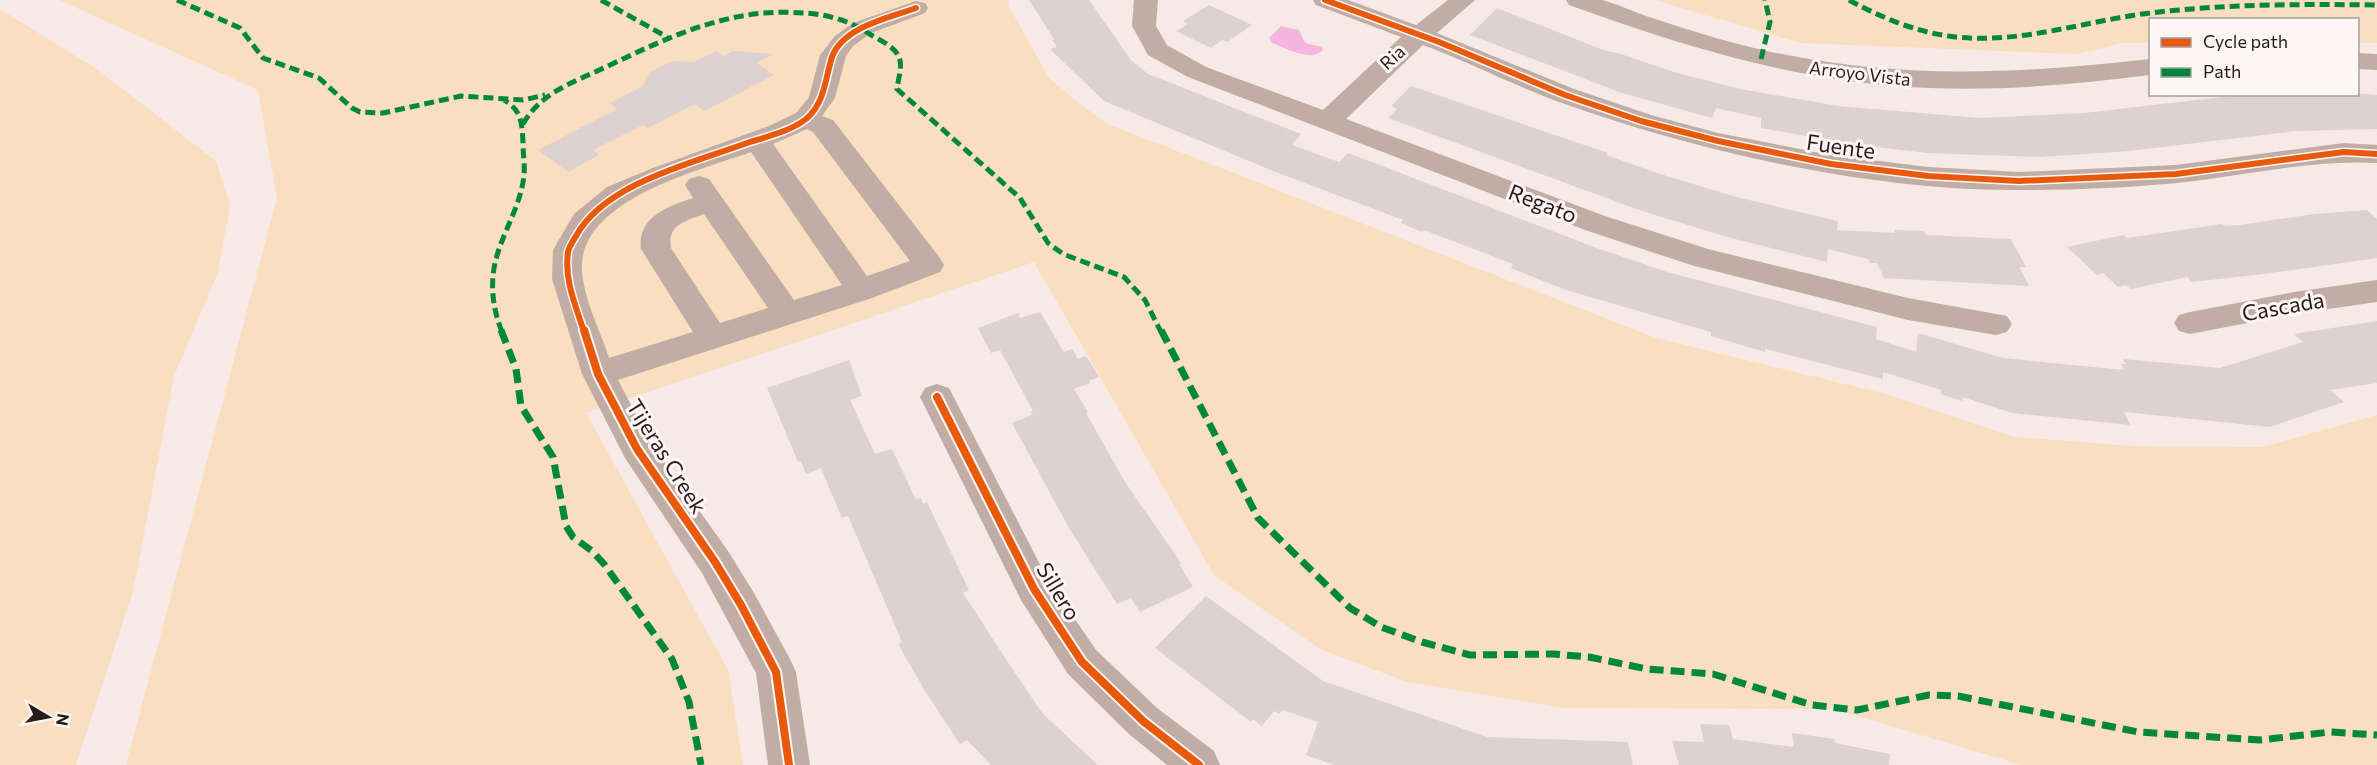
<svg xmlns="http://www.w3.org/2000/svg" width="2377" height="765" viewBox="0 0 2377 765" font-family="Commissioner,sans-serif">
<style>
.green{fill:#f9debf}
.water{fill:#f4b6de}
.building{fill:#ddd1d1}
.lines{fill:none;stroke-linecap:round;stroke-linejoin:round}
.minor{fill:#c0ada5;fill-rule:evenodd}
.quiet-far1{stroke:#00873e;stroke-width:5;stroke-dasharray:10 5;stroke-linecap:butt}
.quiet{stroke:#00873e;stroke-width:7;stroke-dasharray:14 7;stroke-linecap:butt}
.cycleway-far1-casing{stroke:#fdf6f5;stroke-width:9}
.cycleway-casing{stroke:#fdf6f5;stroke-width:12}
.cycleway-far1{stroke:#e8590c;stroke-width:6}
.cycleway{stroke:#e8590c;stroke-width:8}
.labels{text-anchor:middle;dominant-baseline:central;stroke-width:6;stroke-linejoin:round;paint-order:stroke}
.far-street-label{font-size:18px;fill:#271c1a;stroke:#fdf6f5}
.street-label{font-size:22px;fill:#271c1a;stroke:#fdf6f5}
</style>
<rect width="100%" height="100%" fill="#f7e9e6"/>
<path class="green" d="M59,0h950l-1,5 41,73 31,26 28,20 548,214 233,57 125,42 118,9 131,1 114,-32v350h-355l-188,-56 -269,-1 -158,-26 -87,-33 -106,-74 -180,-313 -448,151 142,257 15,95h-617l151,-567 -19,-108z
M1654,0h723v43h-19v-23h-208v23h-28l-45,11 -276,-11z
M0,9l98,61 118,91 14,44 -12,67 -44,104 -41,215 -57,174h-76z"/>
<path class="water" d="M1281,26l18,4 6,13 17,4 1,3c-13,13 -36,-2 -51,-7l-3,-5z"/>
<path class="building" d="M1029,0h60l42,60 17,14 153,60 -9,11 47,17 9,-9 246,94 73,25 210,55 -1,12 40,13 2,-19 85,25 121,12 -3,-6h5l-3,-5 97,9 83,-26 -9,-8 83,-13v62l-47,7 14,12 -74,25 -146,-15 6,13 -118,-12 -49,-16 -1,4 -21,-7v-4l-58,-18v7l-118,-30v3l-54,-16v-4l-145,-42 -55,-22 2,-4 -89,-34 -2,2 -21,-9 2,-3 -130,-49 -169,-70 -54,-52 7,-2 -5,-7 2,-1z
M1209,5l43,20 -25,17 -5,-2 -11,8 -35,-17 12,-7 -5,-3z
M1497,8l109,43 12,2 56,19 66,17 98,17 143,12 103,-5 165,-19h116l12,1v34l-81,2 -167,20 -89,6 -113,-4 -77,-9 -89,-16v-10l-45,-10 -4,10 -90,-25 -152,-58z
M716,51l7,5 10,-5 41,3 -17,9 17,12 -70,36 -9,-7 -47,24 -5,-3 -50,25 6,5 -31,17 -30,-22 79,-41 -7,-6 33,-17 7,-14 23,-11 21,1z
M1411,86l197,67 -2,2 51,18 79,24 102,24 -1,9 58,3v-3l29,1 2,4 85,4 15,28h-7l10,19 -145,-8 -7,-15h-7l-2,-4 -40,-10 -1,13 -100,-25 -88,-27 -251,-92 9,-9 -6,-3z
M2367,210l10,9v39l-113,16 -72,8 -5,-5 -56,12 -5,-4 -8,2 -15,-14 -6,2 -30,-28 56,-12 4,3 95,-14 2,2 16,-1 74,-11z
M1040,312l24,40 8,-3 6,10 8,-3 13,21 -10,4 1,2 -16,6 14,23 -2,1 39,69 56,81 -2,1 14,23 -53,25 -9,-14 -14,6 -48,-76 -57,-105 20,-8 -2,-3 3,-1 -33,-61 -9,3 -13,-25 40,-15 2,5z
M849,360l13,36 -12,4 25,54 17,-5 24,51 5,-2 2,6 4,-2 42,88 -6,3 44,68 36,53 55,51h-107l-24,-25 -7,4 -35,-53 -27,-47 4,-2 -54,-126 -6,2 -21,-50 -15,6 -5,-13 -3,1 -31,-74z
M1206,596l117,85 164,56 141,5 5,23h-299l-28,-10 12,-33 -35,-12 -4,4 -5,-3 -12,15 -9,-7 -2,3 -96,-74z
M1700,724l29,1 4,14 61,8 -2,-14 42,6 1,4 55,11 -1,11h-210l-7,-24 32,1z"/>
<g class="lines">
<path class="minor" d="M1134,0h24l-2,26 11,19 39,22 117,43 78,-73 -85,-32 -3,-5h35l68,25 32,-25h27l-38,33 137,56 77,26 67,18 113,22 97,12 91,5 157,-7 168,-22 33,2v18c-67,-4 -133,13 -200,20 -51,5 -105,7 -157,7 -150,1 -321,-38 -461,-88 -46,-17 -90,-40 -136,-57l-77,74 259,97 103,33 200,49 99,18 5,8 -5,8 -11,3 -88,-15 -217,-55 -106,-35 -397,-153 -40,-22 -16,-29z
M1566,0c11,0 25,0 36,0 16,4 32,12 47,17 39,13 78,25 118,34 132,29 250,23 383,8v16c-79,10 -160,17 -240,12 -118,-7 -231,-42 -341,-82z
M916,1l9,2 3,5 -3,5 -54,20 -18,13 -7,10 -11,42 -13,18 11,4 107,138 4,7 -4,7 -68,26 -254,82 31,60 79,111 26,42 36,66 6,13 14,93h-42l-12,-92 -54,-100 -77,-115 -43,-84 -30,-95 1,-29 21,-36 33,-27 46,-19 116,-42 27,-13 13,-16 11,-42 15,-19 18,-13zM807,129l6,3 97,129 -43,15 -94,-132zM751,152l91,133 -48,15 -85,-121 -10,-3 -10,3 -4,6 8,13c-25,8 -56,19 -52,51l52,83 -84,26c-8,-25 -22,-52 -26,-78 -15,-78 113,-108 168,-128zM704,214l64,94 -48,15 -49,-75c-4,-23 14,-27 33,-34z
M2358,53l19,1v16l-19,-1z
M2377,280v22l-83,12 -104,20 -11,-3 -5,-8 5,-8 11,-3 104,-20z
M937,384l12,4 98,190 49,72 61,58 57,43 6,14h-53l-38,-31 -61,-60 -47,-74 -101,-203 5,-9z"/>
<path class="quiet-far1" d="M177,0l63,28 23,30 56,20 33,30 8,4 23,1 78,-17 62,4 22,-5
M601,0l66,37
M1849,0c33,18 69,33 107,37 65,7 129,-16 194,-24 75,-9 151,-9 227,-8
M1761,59l9,-37 -5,-22
M523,124c19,-33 52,-42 85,-58 63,-30 123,-59 195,-53 24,1 48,8 68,22 9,5 24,12 28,22 4,10 -1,22 -2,32l123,109 28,45 15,11 61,23 21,23 16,32
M502,332c-9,-23 -12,-45 -7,-69 7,-30 26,-57 29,-88 1,-10 -1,-21 -1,-32 -1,-19 -1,-33 -19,-43"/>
<path class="quiet" d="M501,330l15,39 5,37 32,51 13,69 7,11 19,14 12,13 68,95 17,43 12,63
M1161,330l97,188 92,90 31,19 41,15 48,13 83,-1 36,3 58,12 66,5 99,31 45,5 72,-15 29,1 180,36 122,8 70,-8 47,3"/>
<defs>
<path id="cycleway-far1" d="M1325,0l114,42 126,53 76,26 77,20 113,23 97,12 91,5 157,-7 168,-22 33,2
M584,332c-8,-26 -20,-52 -16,-80 1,-5 5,-11 8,-16 29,-53 117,-73 171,-93 19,-6 44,-12 59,-24 19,-16 19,-40 26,-62 11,-30 57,-39 84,-49"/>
<path id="cycleway" d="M584,330l14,44 39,75 78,113 26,43 35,67 13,93
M937,397l97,192 48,73 61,59 56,44"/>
</defs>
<use href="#cycleway-far1" class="cycleway-far1-casing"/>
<use href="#cycleway" class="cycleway-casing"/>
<use href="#cycleway-far1" class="cycleway-far1"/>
<use href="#cycleway" class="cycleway"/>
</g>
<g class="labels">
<g class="far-street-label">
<text transform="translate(1392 57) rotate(-42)">Ria</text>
<text transform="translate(1860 73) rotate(7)">Arroyo Vista</text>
</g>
<g class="street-label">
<text transform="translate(1841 146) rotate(8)">Fuente</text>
<text transform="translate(1543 203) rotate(21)">Regato</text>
<text transform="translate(2283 306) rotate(-10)">Cascada</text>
<text transform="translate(667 456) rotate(58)">Tijeras Creek</text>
<text transform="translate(1059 591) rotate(59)">Sillero</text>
</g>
</g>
<rect x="2149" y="18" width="210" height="78" fill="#fdf6f5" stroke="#a79f9d" stroke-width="1.5"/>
<rect x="2161" y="38" width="30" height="9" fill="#e8590c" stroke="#a79f9d" stroke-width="1.5"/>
<text x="2203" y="48" font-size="18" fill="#271c1a">Cycle path</text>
<rect x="2161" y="68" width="30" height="9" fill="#00873e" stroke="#a79f9d" stroke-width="1.5"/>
<text x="2203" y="78" font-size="18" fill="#271c1a">Path</text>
<g transform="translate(48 717) rotate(100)" stroke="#fdf6f5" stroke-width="4.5" paint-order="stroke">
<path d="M0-4.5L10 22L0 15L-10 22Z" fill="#271c1a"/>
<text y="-9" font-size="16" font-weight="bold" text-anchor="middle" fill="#271c1a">N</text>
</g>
</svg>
